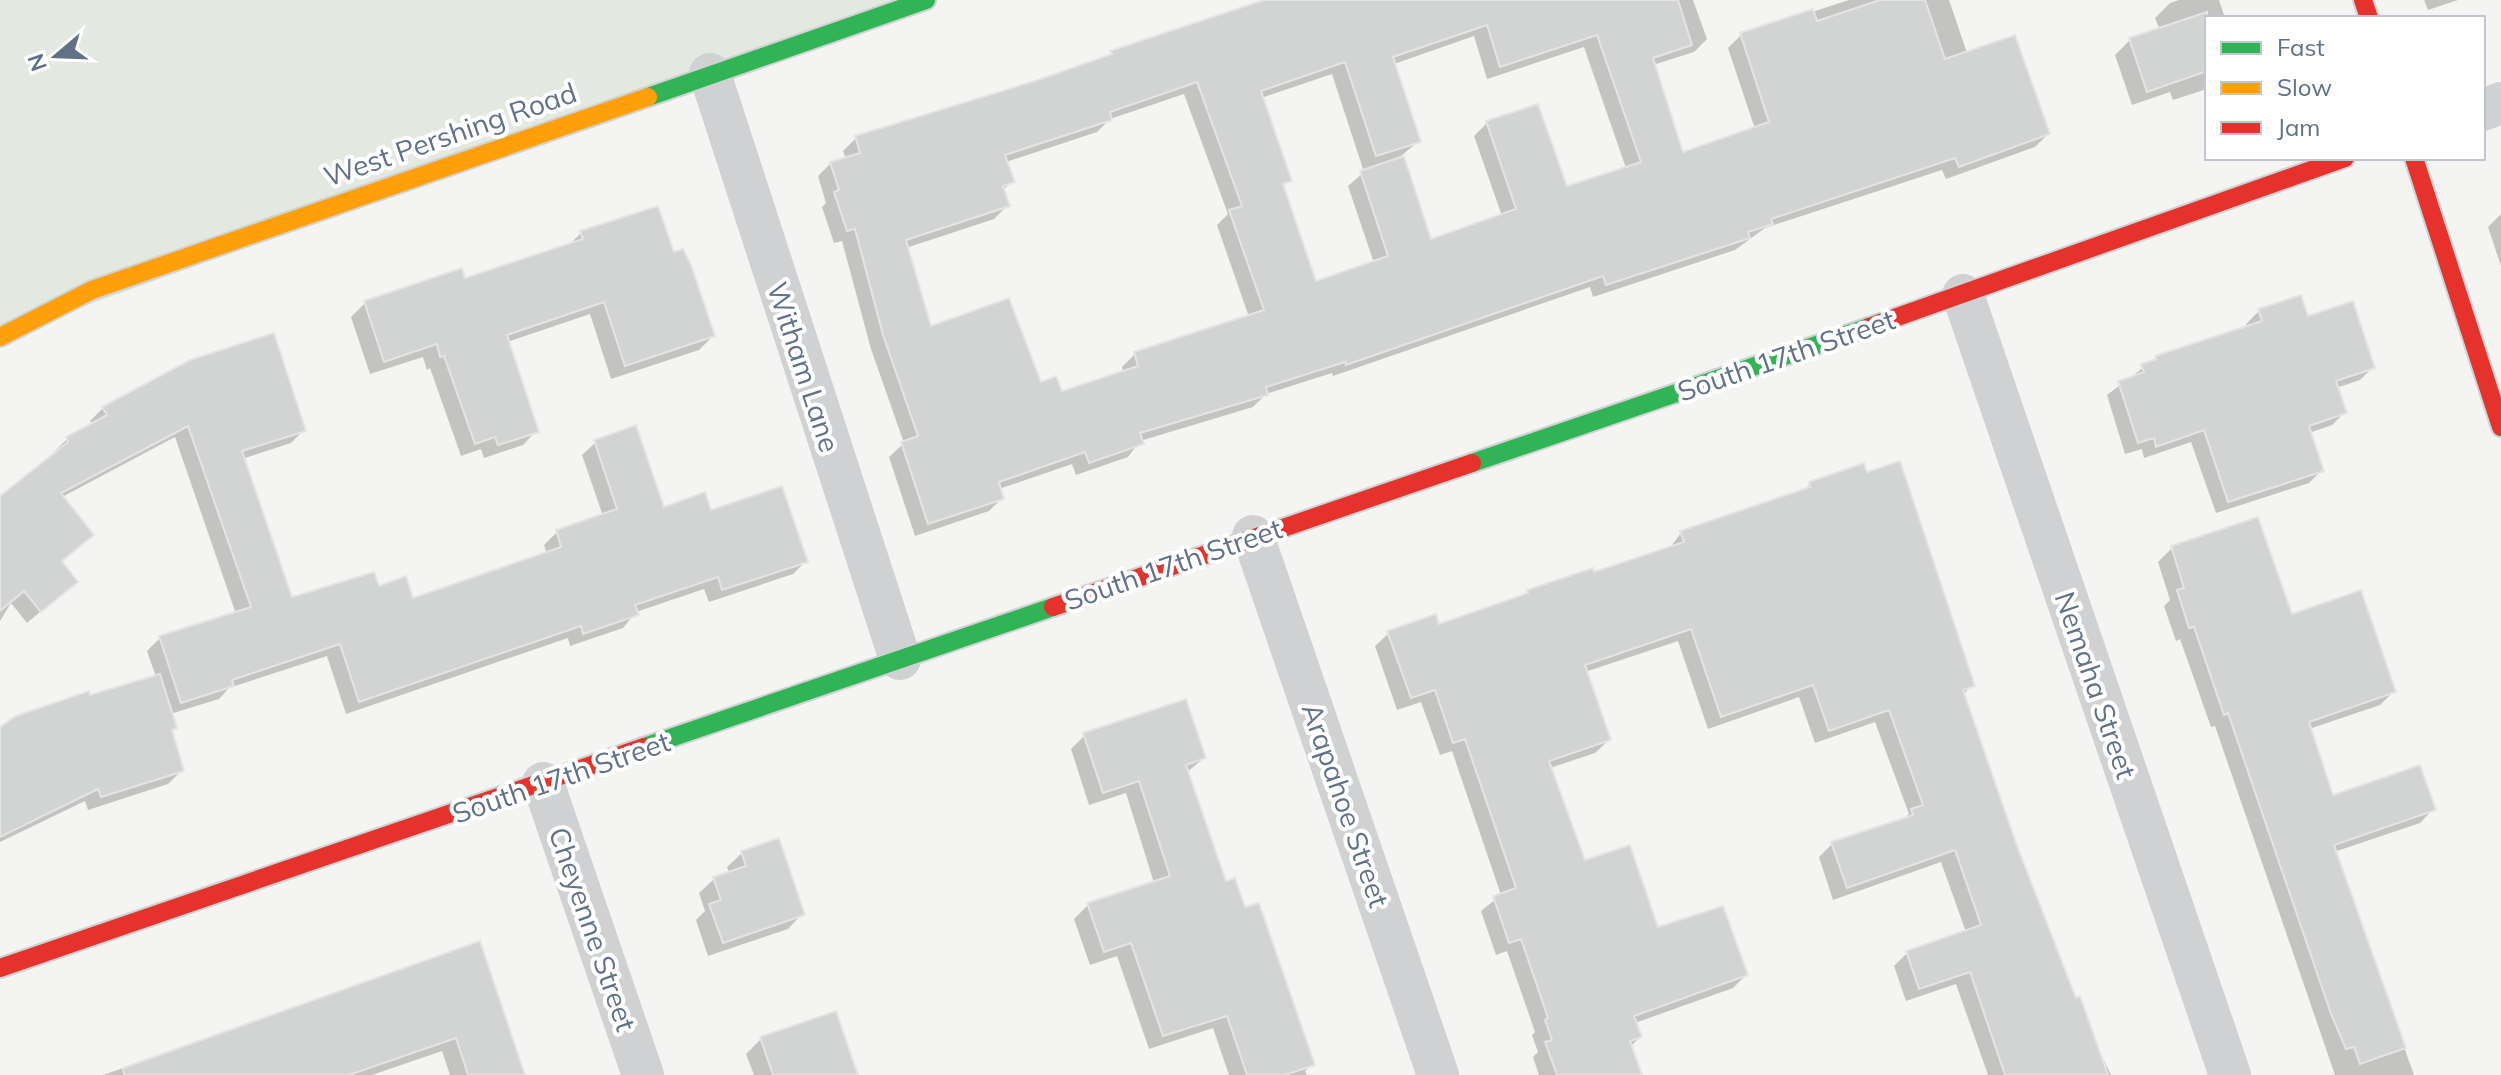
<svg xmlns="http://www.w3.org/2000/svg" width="2501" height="1075" viewBox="0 0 2501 1075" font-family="Mulish,sans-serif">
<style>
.green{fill:#e3e8e0}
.shadow{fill:#0003;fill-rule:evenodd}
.building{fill:#d2d3d3;stroke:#e4e4e2;stroke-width:2;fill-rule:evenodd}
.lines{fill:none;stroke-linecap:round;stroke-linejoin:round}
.fast-casing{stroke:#d0d3d3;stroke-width:22}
.slow-casing{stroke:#d0d3d3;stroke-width:22}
.jam-casing{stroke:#d0d3d3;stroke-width:22}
.street{stroke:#d0d1d2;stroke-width:42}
.fast{stroke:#30b455;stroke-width:18}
.slow{stroke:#ff9f0a;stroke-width:18}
.jam{stroke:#e5322d;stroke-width:18}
.labels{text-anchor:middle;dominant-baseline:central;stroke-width:8;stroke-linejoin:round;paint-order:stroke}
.street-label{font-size:28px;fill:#617186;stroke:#fff}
</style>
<rect width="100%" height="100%" fill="#f4f5f2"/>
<path class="green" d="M0,0h926l-926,337z"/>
<path class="shadow" d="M1267,0h426l14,39 -13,13 -41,13 29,89 73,-25 -27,-81 13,-13 108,-35h100l18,53 81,81 -13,13 -89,32 -4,-9 -177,58 -30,22 -142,47 -3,-10 -257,89 -1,-3 -66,21 -13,13 -113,34 -12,16 -52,18 -4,-11 -73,25 3,9 -13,13 -74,25 -26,-79 15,-14 -33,-94 -29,-108 -8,2 -12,-36 4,-4 -8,-27 13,-13 15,-4 -3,-8 13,-13 180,-56zM1474,36l13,43 97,-32 42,121 -61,21 -78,-66 -13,13 28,80 -73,25 -28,-85 18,-15 -25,-77zM1332,74l32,98 -16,14 26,77 -59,20 -33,-96 7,-7 -28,-82zM1184,94l44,120 -11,11 32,92 -114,37 -13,13 1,5 -63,21 -131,-64 -23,-81 88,-29 13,-13 -5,-15 10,-10 -6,-19 91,-30 13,-13z
M2179,0h40l6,18h-18v71l-34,11 -3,-8 -38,13 -17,-50 15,-15 30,-10 -5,-12 15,-15z
M2424,0h34l-30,10z
M2501,214v52l-13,-39z
M581,233l91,22 41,81 -14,14 -88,29 -21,-65 -83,28 29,89 -13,14 -39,13 -3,-9 -20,7 -31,-88 -3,2 -4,-13 -53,17 -19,-57 14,-14 99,-22 104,-35z
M2259,311l48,7 66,49 -13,13 -24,8 8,25 -12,12 -23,8 13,37 -13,13 -93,30 -25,-71 -47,16 -2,-9 -17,5 -18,-59 49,-37 92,-31 -2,-3z
M103,408l201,22 -13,13 -49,16 49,140 87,-11 34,12 135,-46 -3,-9 13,-13 46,-16 -21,-61 14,-13 67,67 47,3 96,49 -13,13 -84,28 -5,-13 -68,23 -13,16 -53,18 -2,-8 -222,76 -19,-58 -98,32 -10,11 -49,15 4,14 -4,4 12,38 -14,14 -80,26 -3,-9 -85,41v-113l156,-52 -9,-26 13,-13 76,-24 -61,-177 -113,60 29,38 -31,28 15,19 -48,41 -16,-20 -11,18v-122l55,-44 -1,-3 13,-13 25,-14 -2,-4z
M1810,484l162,201 -9,10 51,149 61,157 36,74h-123l-32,-91 -50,17 -12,-35 13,-13 59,-21 -25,-70 -108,38 -14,-43 13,-13 70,-24 7,-6 -34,-92 -60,21 -16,-46 -91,32 -30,-88 -93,31 24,68 -14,13 -45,15 34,94 73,68 89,45 -13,13 -98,35 5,14 -10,10 9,28h-100l-6,-18 5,-5 -6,-17 3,-3 -28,-81 -11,4 -15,-44 20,-16 -49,-144 -12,4 -19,-53 -24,8 -22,-64 14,-13 49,-6 85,-30 5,-5 141,-43 12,-16 121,-41z
M2172,548l119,68 103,75 -14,14 -71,24 23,69 101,11 -13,14 -86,29 80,223h-79l-120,-349 -4,1 -31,-88 -4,2 -12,-35 6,-6 -12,-38z
M1085,735l119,23 -18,15 38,110 89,181 -8,7 2,4h-78l-16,-47 -64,21 -32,-93 -27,9 -16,-46 14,-14 66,-22 -28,-90 -37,12 -18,-56z
M742,853l60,61 -14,15 -80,27 -12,-36 9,-9 -6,-18 15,-14 15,-6 -2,-6z
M479,944l44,131h-73l-8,-24 -70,24h-269z
M761,1039l95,36h-102l-8,-21z"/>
<path class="building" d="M1264,0h414l14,45 -39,13 30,94 86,-30 -29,-89 73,-24 4,12 63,-21h45l20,59 70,-24 35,99 -91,33 -4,-9 -184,61 2,5 -25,8 2,6 -144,47 -3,-9 -257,89 -1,-3 -79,25 2,8 -128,38 4,11 -55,19 -4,-11 -86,30 5,17 -76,25 -27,-82 17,-6 -35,-101 -28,-106 -8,2 -13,-39 5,-2 -9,-28 30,-9 -5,-17 180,-55 77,-27 -2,-3zM1487,25l13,42 97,-32 44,127 -74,24 -29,-82 -52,17 30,88 -85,30 -27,-83 -44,15 28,85 -72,25 -33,-97 9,-3 -31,-90 84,-29 31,94 45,-14 -28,-85zM1197,82l45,124 -13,4 35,100 -130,42 4,14 -76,25 -6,-15 -15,6 -32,-84 -78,28 -25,-86 104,-34 -7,-20 12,-4 -10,-27 107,-35 -2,-8z
M2207,12v59l-60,21 -18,-54z
M658,206l16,46 9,-3 8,16 24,71 -90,30 -21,-64 -97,33 32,97 -41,13 -3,-8 -20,7 -31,-88 -4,1 -3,-13 -53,18 -20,-61 98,-33 3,10 118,-39 -3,-8z
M2301,295l7,21 45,-15 22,67 -39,13 11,32 -38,13 15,45 -96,31 -24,-72 -48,17 -2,-9 -16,5 -20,-62 26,-9 -3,-8 15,-5 -1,-3 107,-35 -4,-12z
M274,333l32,98 -64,20 50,146 82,-25 5,14 27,-10 7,22 148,-51 -5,-17 61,-21 -23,-69 42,-15 28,82 41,-15 6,18 71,-24 26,76 -86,28 -4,-13 -83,28 4,10 -56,19 -2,-8 -222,76 -19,-58 -108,36 2,6 -53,17 -22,-67 92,-29 -63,-181 -127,67 33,42 -32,26 16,21 -37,30 -17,-21 -24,20v-115l68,-54 -2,-5 41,-22 -5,-8 88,-47z
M1900,461l75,225 -12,4 53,153 60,155 4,-2 28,79h-103l-35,-103 -51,17 -13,-38 75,-26 -26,-75 -108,38 -16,-46 82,-27 -2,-6 12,-4 -34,-95 -60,21 -16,-46 -92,32 -30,-88 -106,36 26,75 -62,21 36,99 45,-15 28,82 65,-21 25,69 -114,41 8,21 -12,4 12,34h-85l-12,-33 7,-2 -7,-20 3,-2 -27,-79 -12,4 -16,-47 23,-8 -51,-149 -12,4 -18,-53 -24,8 -24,-67 49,-17 3,10 89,-31 -1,-3 66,-22 1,4 90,-30 -4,-11 130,-44 -1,-5 55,-19 3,9z
M2258,517l34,97 69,-24 35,102 -87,30 24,73 87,-30 16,45 -102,35 72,203 -46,16 -6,-17 -8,2 -15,-35 -103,-301 -4,2 -30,-88 -5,1 -12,-38 7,-2 -13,-42z
M160,674l17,54 -5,2 12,41 -83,26 -3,-8 -98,48v-110l16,-11 73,-25 1,4z
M1186,699l20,59 -20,7 40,116 9,-3 10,29 14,-4 56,162 -30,10h-38l-20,-59 -64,20 -32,-93 -27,9 -17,-49 83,-27 -31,-95 -36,12 -20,-60z
M779,838l26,77 -82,28 -14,-39 12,-4 -8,-23 33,-11 -5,-15z
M480,941l45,134h-57l-12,-37 -107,37h-225l-1,-7z
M836,1011l22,64h-85l-13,-38z"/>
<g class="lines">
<defs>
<path id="fast" d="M648,97l278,-97
M1472,463l397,-136
M644,747l409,-140"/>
<path id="slow" d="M0,337l92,-47 556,-193"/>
<path id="jam" d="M2363,0l6,18
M2414,158l87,269
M1869,327l476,-169
M1053,607l419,-144
M0,968l644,-221"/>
</defs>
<use href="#fast" class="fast-casing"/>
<use href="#slow" class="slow-casing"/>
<use href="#jam" class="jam-casing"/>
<path class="street" d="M710,74l190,585
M2483,110l18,-7
M1963,295l267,780
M1253,536l185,539
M543,783l100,292"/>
<use href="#fast" class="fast"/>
<use href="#slow" class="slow"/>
<use href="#jam" class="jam"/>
</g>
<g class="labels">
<g class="street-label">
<text transform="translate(450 134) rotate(-19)">West Pershing Road</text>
<text transform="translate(1786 355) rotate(-19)">South 17th Street</text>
<text transform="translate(804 367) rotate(72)">Witham Lane</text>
<text transform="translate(1173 564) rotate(-19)">South 17th Street</text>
<text transform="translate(2096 685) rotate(71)">Nemaha Street</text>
<text transform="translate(561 777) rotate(-19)">South 17th Street</text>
<text transform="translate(1346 805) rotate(71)">Arapahoe Street</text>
<text transform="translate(593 929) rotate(71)">Cheyenne Street</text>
</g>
</g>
<rect x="2205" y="16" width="280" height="144" fill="#ffffff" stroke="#c0c6cf" stroke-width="2"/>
<rect x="2221" y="42" width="40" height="12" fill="#30b455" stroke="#c0c6cf" stroke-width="2"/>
<text x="2277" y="56" font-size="24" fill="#617186">Fast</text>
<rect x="2221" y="82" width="40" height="12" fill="#ff9f0a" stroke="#c0c6cf" stroke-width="2"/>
<text x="2277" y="96" font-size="24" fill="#617186">Slow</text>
<rect x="2221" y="122" width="40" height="12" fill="#e5322d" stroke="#c0c6cf" stroke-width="2"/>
<text x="2277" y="136" font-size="24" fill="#617186">Jam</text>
<g transform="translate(56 56) rotate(251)" stroke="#ffffff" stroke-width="6" paint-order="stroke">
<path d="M0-6L14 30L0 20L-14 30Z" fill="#617186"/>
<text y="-12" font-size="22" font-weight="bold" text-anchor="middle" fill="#617186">N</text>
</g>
</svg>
